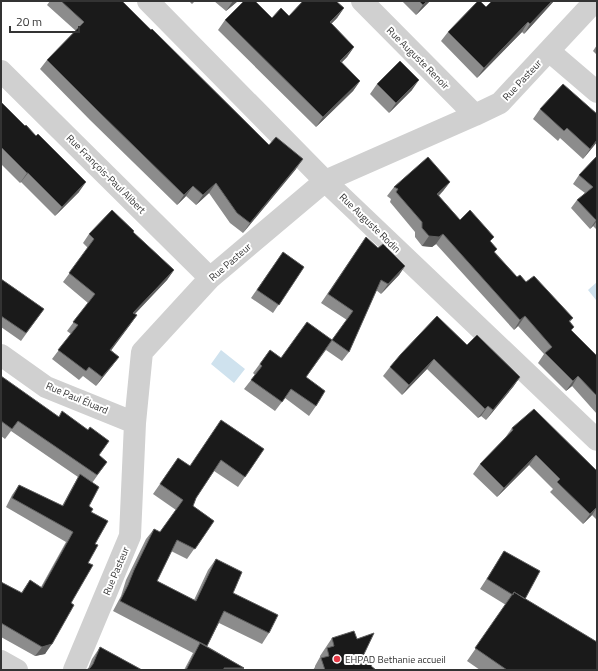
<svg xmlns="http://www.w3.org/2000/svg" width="598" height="671" viewBox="0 0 598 671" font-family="'Titillium Web',sans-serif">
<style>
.water{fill:#cfe2ee}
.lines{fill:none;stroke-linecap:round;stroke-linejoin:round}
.minor{stroke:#d0d0d0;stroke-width:22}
.wall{fill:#8c8c8c}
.shaded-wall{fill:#5f5f5f}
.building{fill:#1a1a1a;stroke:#5f5f5f}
.poi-dot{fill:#e63946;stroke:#fff;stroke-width:1.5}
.labels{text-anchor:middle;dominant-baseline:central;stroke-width:4;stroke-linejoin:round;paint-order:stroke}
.street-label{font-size:10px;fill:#333;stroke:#fff}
.poi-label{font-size:10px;fill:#333;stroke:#fff;text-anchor:start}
</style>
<rect width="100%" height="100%" fill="#fff"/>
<path class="water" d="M597,282v17l-1,1 -8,-10z
M221,350l24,19 -11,14 -23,-19z"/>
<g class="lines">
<path class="minor" d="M148,1l177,180 272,259
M362,1l113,114
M549,51l48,41
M1,71l209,207
M1,355l45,32 89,36
M1,661l16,9
M74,670l56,-134 5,-113 7,-71 68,-74 115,-97 150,-66 25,-12 95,-102"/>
</g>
<path class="wall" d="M50,1h72l147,144 27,24 -53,64 -13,-10 -21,-30 -13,12 -10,-9 -9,9 -87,-85 -50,-51 7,-9 29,-29 -29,-26z
M189,1h6l-3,3z
M214,1h24l-12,10z
M402,1h28l-14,14z
M492,1h62l-30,33 -2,-2 -45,46 -36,-37 7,-9 38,-25z
M344,8l-7,10 -6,6 23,23 -7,10 -5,5 18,19 -7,10 -37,36 -98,-97 7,-10 47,-2z
M597,45v10l-4,-4z
M377,84l35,6 -23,23 -19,-19z
M1,102l78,90 -24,24 -34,-34 -1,1 -19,-19z
M540,109l57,5v28l-14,17 -23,-21 -2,3 -25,-22z
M597,156v74l-4,-4 -3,3 -19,-21 6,-8 8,-7 -12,-9 6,-9z
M450,182l-7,9 -4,5 21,24 31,22 4,10 22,25 9,5 47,36 -3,4 4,5 -3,4 26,25v58l-25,-28 -6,5 -28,-28 6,-9 -26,-28 -4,4 -78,-86 -4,3 -10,-1 -7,-9v-5l-25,-30 1,-3 -4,-3 7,-9z
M133,232l41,38 -7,10 -32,34 2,1 -26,35 8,7 -7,9 -16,20 -13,-10 -4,4 -27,-21 19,-25 -4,-3 21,-28 -25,-21 25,-34 -5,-5 6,-9z
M366,237l12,11 27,18 -6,9 -18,19 -5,-4 -27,62 -7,9 -16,-11 -20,27 10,29 -7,10 -24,-18 -10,13 -31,-22 11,-14 -2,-2 17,-23 11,8 51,-18 15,-20 -26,-17z
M283,252l21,15 -31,46 -22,-15z
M1,279l43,30 -23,32 -20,-14z
M467,345l53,32 -7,10 -27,33 -5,-4 -3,2 -51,-49 -25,26 -19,-19 7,-9 8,-9 3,-4z
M1,376l106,86 -15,21 -3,23 2,6 4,32 -7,19 -17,40 -26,51 -10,2 -34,-19v-55l20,11 9,-13 11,7 25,-45 -60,-35 6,-12 7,-10 43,21 12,-22 4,-7 -67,-46 -6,8 -4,-3z
M512,428l85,43v49l-5,-5 -9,9 -33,-32 3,-3 -24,-24 -32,32 -24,-23 7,-10 25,-26z
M264,449l-26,38 -24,-16 -18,27 -3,8 21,15 -27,38 -16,-8 -14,30 37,19 14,-30 8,-11 17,34 36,40 -7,11 -43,-21 -12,23 37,22 -1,2h-59l9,-17 -80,-42 8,-15 5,-16 20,-41 8,-10 6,3 16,-22 -23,-16 25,-36 12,8z
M504,551l21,48 72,71h-117l-13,-9 39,-56 -26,-16 18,-28z
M332,638l25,1 7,15 7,12 5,4h-63l2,-3v-1l5,-9v-1z
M100,647l42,23 -54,-1 4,-10z"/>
<path class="shaded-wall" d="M233,1h5l-12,10z
M427,1h3l-14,14 7,-10z
M552,1h2l-30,33 6,-10z
M344,8l-7,10 -14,14 7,-10z
M528,22l-6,10 -45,46 7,-10z
M354,47l-7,10 -13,13 6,-9z
M419,80l-7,10 -23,23 7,-10z
M360,81l-7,10 -37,36 7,-10z
M597,140v2l-14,17 7,-10z
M303,159l-7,10 -53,64 7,-10z
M27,173h1l-7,9 -1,1z
M86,182l-7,10 -24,24 7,-9z
M450,182l-7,9 -13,12 7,-9z
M216,183l-7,10 -13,12 7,-10z
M193,186l-7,10 -9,9 7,-10z
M596,220h1v1l-4,5 -3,3z
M443,234l-7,10 -4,3 -10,-1 7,-10z
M405,266l-6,9 -18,19 7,-10z
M174,270l-7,10 -40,42 6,-9z
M137,315l-7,10 -26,35 6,-10z
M525,316l-7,10 -4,4 6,-10z
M119,357l-7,9 -16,20 6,-9z
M434,359l-7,10 -25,26 7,-10z
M578,376l-6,10 -6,5 7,-10z
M520,377l-7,10 -27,33 7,-10z
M488,406l-7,10 -3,2 7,-9z
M536,455l-7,10 -32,32 7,-9z
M597,507l-5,8 -9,9 7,-10z
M52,644l-7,10 -10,2 7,-9z
M224,668h20l-1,2h-20z"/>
<path class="building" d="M61,1h61l29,29 1,-1 117,116 7,-8 27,22 -53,64 -13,-10 -21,-30 -13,12 -10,-9 -9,9 -87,-85 -50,-50 37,-38z
M244,1h11l17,17 9,-10 8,8 14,-15h33l8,7 -14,14 24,25 -14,14 20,20 -37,36 -98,-97z
M419,1h8l-4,4z
M478,1h2l6,6 6,-6h60l-22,23 -2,-2 -44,46 -36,-36z
M400,61l19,19 -23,23 -19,-19z
M563,84l34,30v26l-7,9 -23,-21 -3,3 -24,-22z
M1,102l24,24 1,-1 10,11 2,-2 48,48 -24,25 -34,-34h-1l-26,-26z
M597,156v64h-1l-19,-20 16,-13 -14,-12z
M428,157l22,25 -13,12 23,26 10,-10 24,27 -4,4 7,8 -3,3 23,25 3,-2 6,7 8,-6 39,42 -4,3 5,6 -3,3 26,26v40l-19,-20 -5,5 -28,-28 7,-6 -27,-31 -5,4 -77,-86 -4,3 -10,-1 -7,-8v-6l-26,-30 2,-3 -4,-2z
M112,210l22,21 -1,1 41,38 -41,43 4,2 -27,35 9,7 -17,20 -13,-10 -3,4 -28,-21 20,-25 -5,-3 22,-28 -26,-21 25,-34 -5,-5z
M366,237l12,11 5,-4 22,22 -17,18 -7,-4 -32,72 -17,-12 21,-29 -25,-17z
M283,252l21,15 -25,38 -22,-15z
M1,279l43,30 -18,24 -25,-17z
M437,316l30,29 10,-10 43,42 -27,33 -5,-4 -3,3 -51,-50 -25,26 -19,-18 11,-13z
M307,322l25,18 -26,37 19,14 -9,15 -25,-17 -9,13 -31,-22 11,-14 -2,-2 10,-14 11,8z
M1,376l58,41 3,-6 26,19 2,-3 19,14 -10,14 8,7 -10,13 -79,-54 -6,8 -11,-8z
M534,409l63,62v36l-7,7 -33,-32 3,-3 -24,-24 -32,33 -24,-24 33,-34 -1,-2z
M221,420l43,29 -19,28 -24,-17 -25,38 -3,8 21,15 -19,28 -18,-9 -20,41 39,20 20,-42 26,13 -9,21 45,22 -9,18 -45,-22 -17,35 -87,-45 8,-16 6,-15 20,-41 6,3 23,-32 -23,-16 18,-26 12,8z
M80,474l19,13 -10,19 4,3 -2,3 17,9 -13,23 3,1 -10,18 5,2 -22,38 3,2 -22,39 -10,3 -41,-24v-41l21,11 8,-13 12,8 31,-56 -61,-34 7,-13 44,21z
M504,551l36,20 -15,28 -11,-7 -1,3 -26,-16z
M514,592l83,50v28h-90l-32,-22z
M354,631l3,8 17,-6 -10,21 10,6 -3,6 5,4h-51l-4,-12 8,-2 -2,-8 7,-2 -2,-8z
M200,643l44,25h-20v2h-38z
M100,647l42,23h-56l4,-2 3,-4z"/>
<circle class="poi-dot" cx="337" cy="659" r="4"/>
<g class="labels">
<g class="street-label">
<text transform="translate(418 58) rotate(45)">Rue Auguste Renoir</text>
<text transform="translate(522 80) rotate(-47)">Rue Pasteur</text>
<text transform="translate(106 174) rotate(45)">Rue François-Paul Alibert</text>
<text transform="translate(370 223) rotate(44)">Rue Auguste Rodin</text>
<text transform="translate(230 262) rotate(-41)">Rue Pasteur</text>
<text transform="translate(77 398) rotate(23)">Rue Paul Éluard</text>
<text transform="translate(116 571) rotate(-67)">Rue Pasteur</text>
</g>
<g class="poi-label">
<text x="345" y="659">EHPAD Bethanie accueil</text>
</g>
</g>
<rect width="598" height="671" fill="none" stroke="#333333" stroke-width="4"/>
<path d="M10 26v6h69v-6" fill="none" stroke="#333333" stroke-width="2"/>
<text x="16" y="26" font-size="12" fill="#333333" stroke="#ffffff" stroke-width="3" paint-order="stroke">20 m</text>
</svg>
